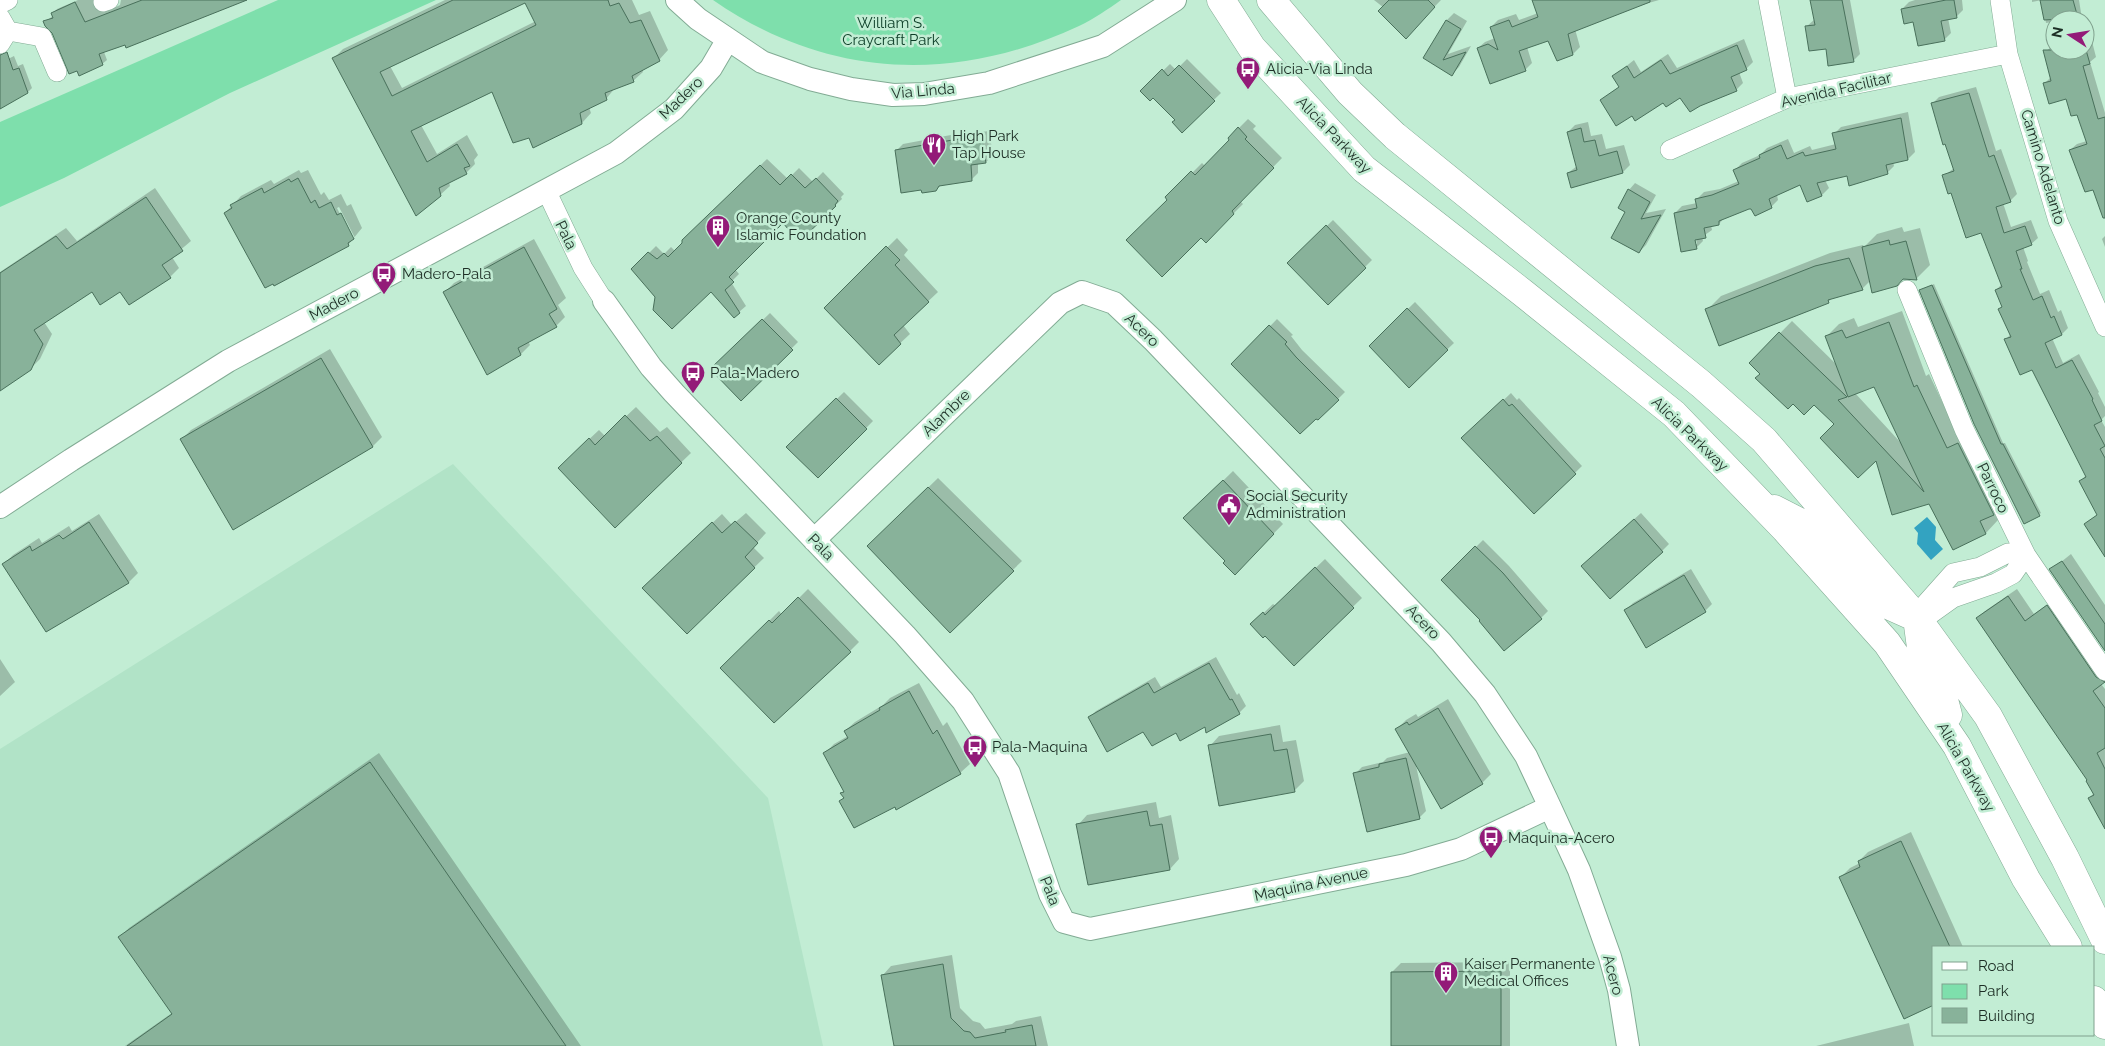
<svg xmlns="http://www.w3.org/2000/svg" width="2105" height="1046" viewBox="0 0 2105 1046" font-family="Raleway,sans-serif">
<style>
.built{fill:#b1e3c7}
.green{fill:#7edfac}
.water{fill:#33a3c1}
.shadow{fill:#0003;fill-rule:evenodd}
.building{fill:#88b29a;stroke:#49705b;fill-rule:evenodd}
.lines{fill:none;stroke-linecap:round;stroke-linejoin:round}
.minor-casing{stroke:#82ab94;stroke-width:20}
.tertiary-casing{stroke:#82ab94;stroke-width:24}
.primary-casing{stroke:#82ab94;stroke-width:29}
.minor{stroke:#fff;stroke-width:19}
.tertiary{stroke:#fff;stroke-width:22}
.primary{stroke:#fff;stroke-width:28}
.labels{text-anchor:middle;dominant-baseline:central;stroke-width:5;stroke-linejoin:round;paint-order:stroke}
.park-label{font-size:15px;fill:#0c3d27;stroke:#c2edd4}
.poi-label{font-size:15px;fill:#1d2e25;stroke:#c2edd4;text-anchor:start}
.street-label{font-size:15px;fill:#1d2e25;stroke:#c2edd4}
</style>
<rect width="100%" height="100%" fill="#c2edd4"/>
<path class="built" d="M453,464l315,334 55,248h-823v-297z"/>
<path class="green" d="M278,0h158l-206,93 -166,85 -64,29v-85z
M713,0h408c-13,9 -27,19 -42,26 -124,58 -252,53 -366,-26z"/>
<path class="water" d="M1927,517l9,10 -1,13 8,9 -12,11 -14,-16 1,-11 -4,-5z"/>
<path class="shadow" d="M78,0h19l15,9 8,-4 1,-5h120l-137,52 3,8 -5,4 -49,-32 -8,-10 9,-7 -1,-2 4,-4z
M445,0h187l7,15 11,-4 18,39 -9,10 -17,9 1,3 -10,9 -18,7 -9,11 -17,8 2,6 -9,10 -52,13 -37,-46 -72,35 16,29 30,-19 11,20 -4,5 1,4 -9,9 -17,9 1,4 -10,9 -107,-136 10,-10zM526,1l10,20 -134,67 -12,-22z
M1374,0h67l-29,30z
M1535,0h124l-31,9 -53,20 5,18 -7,7 -25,-15 -21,8 5,16 -7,7 -47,-22 7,-6 10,-4 -4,-11 7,-7 18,-6 3,6 19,-7z
M1811,0h39l10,54 -7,7 -26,-14 -21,-20 9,-8z
M1915,0h47l1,10 -7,7 -8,1 3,15 -7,7 -30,-20 -12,-11 7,-7z
M2032,0h47l3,19 4,-1 10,39 -6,5 15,51v106l-11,-31 -24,-38 7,-6 10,-3 -9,-28 -11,-15 -22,-15 6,-6 -6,-25 10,-8v6h30v-30h-30v11l-2,-9 -7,1 -4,-23 -10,2z
M1454,13l13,8 -19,33 23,-8 -12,21 -7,7 -28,-16 23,-38z
M1744,39l9,23 -7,7 -7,3 4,11 -7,7 -55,6 -48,19 -32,-15 19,-14 -6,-10 20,-16 7,12 27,-18 9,14z
M14,56l4,10 5,-2 9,24 -4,4 -28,12v-41z
M1187,59l34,34 -39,38 -6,-11 -23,-24 -11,-5 28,-27 6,6z
M1976,87l20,64 5,-2 16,45 -7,7 -7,2 8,24 20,-7 7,18 -7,6 -8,3 5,14 -1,1 13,32 9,-4 9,22 3,-2 7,18 -6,6 -10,4 11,25 16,-9 20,38 -1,1 7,14v9l-4,4 4,7v128l-19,-31 12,-10 -18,-32 6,-7 -54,-106 -27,-29 6,-6 -11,-25 3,-3 -7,-16 6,-6 -20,-53 -30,-39 -8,-16 10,-8 -22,-64 7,-7z
M1908,112l7,40 -7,7 -15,3 1,4 -7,7 -40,1 -22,6 4,8 -7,7 -14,6 -7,-17 -24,11 1,5 -7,7h-19l-27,10 -6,7 -8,1 1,5 -10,7 1,4 -7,7 -21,-35 7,-7 15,-3v-4l7,-7 16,-3 19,-8 -4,-11 7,-7 18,-8 7,-7 21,-9 6,14 16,-7 2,4 24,-6 -2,-10 7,-7zM1695,233l2,11h-2z
M1248,119l8,7 -3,3 29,29 -42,43 3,3 -37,37 -39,-43 35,-35 3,3 26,-26 -2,-2z
M1588,122l3,14 11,-2 4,15 18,-4 6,20 -7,7 -55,1 9,-7 -9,-34 7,-7z
M972,131l2,2 15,-2 4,24 -7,7 -8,1v10l-7,7 -30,5 -5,5 -40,-39 7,-7z
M767,159l21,20 11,-11 14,14 10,-10 21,22 -3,3 1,2 -43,41 -16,-18 -48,47 4,5 -8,8 15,24 -7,6 -28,-22 -54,7 -24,-28 23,-23 8,8 7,-7 4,4 9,-8 -1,-3z
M299,170l2,3 7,-3 13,25 3,-3 5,8 12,-6 6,12 4,-2 11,24 -14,17 -123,-32 16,-17 30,-16 3,4zM339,207l16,31 -2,2 -16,-32z
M1635,183l21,12 -10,18 20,-4 -20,36 -7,7 -13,-41 3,-21z
M155,188l36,53 -19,16 7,11 -9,9 -49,14h-29l-48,31 8,12 -12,25 -10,10 -30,20v-117l66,-44 11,13z
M1333,220l39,40 -44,44 -39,-41z
M1902,227l2,5 16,-4 10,37 -14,14 -46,2 -8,8 -29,8 -5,5 -121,8 14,-14 109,-43 33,-8 1,2 13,-13z
M2105,236v11l-3,-8z
M897,238l11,12 -4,5 34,37 -35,33 7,9 -31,29 -53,-55z
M534,239l32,59 -8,7 7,12 -9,9 -28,15 2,4 -9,9 -77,-61 10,-10z
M1934,284l69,159h2l36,70 -16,9 -102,-233z
M1415,302l39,41 -45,43 -39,-40z
M1902,311l24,65 3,-2 30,63 46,65 -11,11 4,7 -12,13 -33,16 -23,-47 -95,-78 -21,-20 -53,-30 -10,-11 41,-42 45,44 -10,-29 12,-12 15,-6 4,9zM1875,386l26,57 -46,-50z
M770,313l28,29 -57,57 -29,-30z
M1277,319l16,16 -2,1 11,14 43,42 -27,27 -85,-55z
M330,349l52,88 -9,9 -191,-7 9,-9z
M844,392l29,29 -55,56 -30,-30z
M1511,393l6,7 2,-2 63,68 -48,47 -64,-81z
M636,407l24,25 7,-5 24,26 -76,73 -46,-68 30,-28 6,6z
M1233,471l50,53 -48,49 -9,-12 -41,-43z
M938,478l84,83 -72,70 -82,-85z
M746,513l20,20 -13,14 11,11 -77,74 -34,-54 69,-64 10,11z
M1641,513l28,31 -7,7 -72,8z
M99,514l39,59 -9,9 -83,48 -43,-65 10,-10 26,-17 3,5 27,-17 3,5z
M1483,540l26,26 39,45 -7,7 -59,2 -39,-40z
M2071,554l34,51v44l-54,-79z
M1325,559l37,39 -68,66 -29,-30 -13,-10 21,-20 3,2z
M1691,569l21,35 -7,7 -79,-1 7,-7z
M808,589l51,53 -9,9 -128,17 57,-57 3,4z
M2017,589l17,25 21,-15 50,72v11l-4,2 4,5v139l-16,-30 5,-5 -6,-13 -111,-162 8,-7z
M1216,657l21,38 2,-2 7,13 -7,7 -33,12 -30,6 -32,-1 -55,-12 7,-7 59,-34 6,10z
M0,659l15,23 -15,14z
M919,683l24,43 4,-4 23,42 -10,9 -64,32 -56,-4 5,-4 -3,-4 2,-2 -19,-38 9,-9 14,-8 -3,-5 10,-9 28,-17 7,-7z
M1448,699l43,75 -9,9 -67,-22 11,50 -7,7 -64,-44 7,-7 21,-5 4,-4 23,-6 -13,-23 9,-9 10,-6 2,3z
M1280,725l3,17 13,-2 8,41 -10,10 -84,-45 9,-10z
M379,753l202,293h-456l47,-33 -52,-76 9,-9z
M1156,802l3,16 12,-3 8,44 -9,10 -81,15 -11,-59 9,-10z
M1911,832l52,115h-29l-93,-70 9,-9 10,-5 -1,-2 9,-9z
M952,955l8,53 13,13 7,2 5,6 27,-5 4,-3 25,-5 7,30h-153l-13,-70 9,-10z
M1510,962v84h-118v-74l9,-9z
M1909,1023l5,23h-98z"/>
<path class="building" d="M142,0h105l-121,48 -1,-3 -26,9 4,11 -24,11 -2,-5 -8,3 -17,-41 -7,-7 -2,-5 10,-3 -2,-5 24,-11 10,20z
M453,0h155l2,6 9,-3 11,20 11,-3 19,41 -28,15 2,6 -29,11 2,7 -27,13 2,11 -49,24 -4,-10 -16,5 -21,-51 -81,39 16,31 30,-18 13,22 -6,2 3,6 -28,14 2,8 -25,20 -84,-158zM525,3l11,22 -144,71 -12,-24z
M1389,0h39l7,7 -29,32 -28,-28z
M1532,0h118v2l-82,32 5,21 -16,6 -9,-20 -29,10 7,20 -36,13 -13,-36 11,-4 10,6 -8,-23 19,-7 3,7 26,-10z
M1810,0h32l12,62 -26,4 -2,-17 -17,2 -4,-25 10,-1z
M1946,0h8l3,18 -16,3 4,20 -27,5 -5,-24 -9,2 -3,-15z
M2040,0h33l5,18 -34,2z
M1446,20l15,9 -18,31 23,-8 -14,24 -29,-18z
M1737,45l10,25 -16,7 6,14 -37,15 -10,6 -10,-14 -14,9 -3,-4 -28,18 -3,-5 -16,10 -16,-26 19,-13 -7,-11 15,-10 7,12 27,-18 9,14z
M2043,50h43l4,14 -7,2 15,53 7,-2v101h-2l-10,-28 -8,2 -16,-42 18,-6 -10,-29 -6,1 -5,-17 -17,5 -6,-21 8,-2z
M7,52l6,18 6,-2 9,25 -28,16v-54z
M1179,65l36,36 -33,32 -10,-11 3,-2 -22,-22 -3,3 -10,-10 22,-22 6,7z
M1969,93l20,64 5,-2 17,47 -15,5 8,26 21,-7 7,19 -16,6 6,18h-2l13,31 9,-4 9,22 3,-2 8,19 -17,8 11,25 16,-8 21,39 -1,1 10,21 -8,4 11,21 -5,3 5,9v99l-21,-33 13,-9 -18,-34 7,-4 -54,-107 -12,5 -16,-36 7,-2 -13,-28 4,-2 -7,-17 7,-3 -21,-54 -15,5 -15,-45 -3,1 -6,-19 12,-4 -9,-27 -2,1 -12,-42z
M1901,118l7,42 -22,5 2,9 -39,12 -2,-10 -30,7 5,13 -15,6 -7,-17 -31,14 3,9 -17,8 -4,-7h-2l-30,12v4l-15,3 2,10 -11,2 2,9 -16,3 -7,-39 23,-5 -2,-9 17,-4 27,-11 -6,-14 27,-12 -1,-3 22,-10 6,14 16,-7 2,4 31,-7 -4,-16z
M1238,127l9,10 -2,2 29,29 -42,43 2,3 -28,29 -5,-5 -39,39 -36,-37 41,-40 -2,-3 26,-26 4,4 34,-35 -1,-2z
M1581,128l3,14 11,-2 4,16 18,-5 6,22 -52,15 -4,-15 10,-3 -10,-38z
M964,138l3,1 15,-1 4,25 -15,2 1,16 -33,5 -3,5 -14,2 -1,-3 -20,3 -6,-43z
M760,165l20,20 11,-11 14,14 11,-10 22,23 -3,4 1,1 -37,36 -16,-19 -54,54 5,5 -9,8 15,23 -6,5 -23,-26 -39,37 -19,-19 2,-13 -24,-28 17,-17 9,7 7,-6 4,4 14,-14v-3z
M298,178l13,25 4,-3 4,8 12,-6 6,13 4,-2 13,26 -6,4 1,3 -75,40 -1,-2 -8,4 -41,-75 8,-5 -2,-3 32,-17 2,5 25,-14 2,3z
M1628,189l22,13 -9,17 20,-4 -22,38 -28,-15 14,-26 -7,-4z
M146,197l37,54 -21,14 9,13 -42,27 -9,-13 -20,13 -8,-13 -58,38 9,14 -12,26 -31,21v-118l56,-37 11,13z
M1326,225l40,43 -38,37 -41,-42z
M1889,240l1,5 16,-4 11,39 -14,-1 -6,7 -25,7 -10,-46z
M886,246l14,14 -5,5 34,37 -35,33 7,9 -22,21 -55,-57z
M524,247l33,62 -8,5 8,13 -39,21 3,7 -34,20 -44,-83z
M1849,258l14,32 -35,10 1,3 -110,43 -14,-37 110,-43z
M1932,285l69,159h2l37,72 -16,8 -50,-100 -55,-134z
M1407,308l41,42 -39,38 -40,-42z
M762,319l31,31 -52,51 -31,-32z
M1889,322l25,65 3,-2 30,63 11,-5 36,72 -14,6 6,13 -33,16 -24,-46 -37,11 -16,-54 -18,17 -38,-40 14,-14 -20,-19 -10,10 -11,-11 -5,5 -33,-31 5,-4 -11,-11 30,-31 68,65 -9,3 86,92 -50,-105 -26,10 -23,-61 17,-6 4,8z
M1269,325l18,17 -2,2 11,13 43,43 -21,20 -2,-1 -16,15 -69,-70z
M321,358l52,89 -140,83 -53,-91z
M836,398l31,31 -49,49 -32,-31z
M1503,399l6,7 3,-2 64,70 -42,40 -73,-76z
M625,415l25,26 7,-5 25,27 -67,65 -57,-60 31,-30 6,7z
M1223,480l51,54 -39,41 -12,-12 2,-2 -42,-43z
M928,487l86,84 -64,62 -83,-87z
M1634,519l29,33 -53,47 -29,-33z
M735,521l23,22 -13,14 10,11 -68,66 -45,-46 70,-66 10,11z
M89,522l40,61 -83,49 -44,-68 28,-18 2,5 27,-16 4,4z
M1475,546l28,27 39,46 -38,32 -25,-30 1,-1 -39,-40z
M2062,561l43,63v27l-56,-82z
M1315,567l39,41 -60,58 -29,-30 -2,2 -13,-14 13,-12 2,3z
M1684,575l22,37 -60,36 -22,-38z
M2008,596l17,25 22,-16 49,72 9,5 -12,9 12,17v40l-8,5 8,16v60l-17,-31 6,-3 -8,-14 1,-1 -111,-162z
M798,597l53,55 -77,71 -54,-55 49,-48 3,3z
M1209,663l21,37 2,-1 8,15 -34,19 -1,-6 -25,14 -4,-8 -24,13 -9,-14 -36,20 -19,-35 60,-34 6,10z
M909,691l24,43 4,-4 24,44 -65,36 -1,-3 -41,21 -15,-27 5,-3 -4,-5 4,-1 -21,-39 25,-15 -4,-7 36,-21 -1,-2z
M1438,708l45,76 -42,25 -46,-80 12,-7 2,3z
M1271,734l3,17 13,-2 8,43 -76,14 -11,-61z
M1406,758l14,61 -53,13 -14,-59 26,-6v-3z
M370,762l196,284h-439l45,-32 -54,-77z
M1147,811l3,15 12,-2 8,46 -82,15 -12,-61z
M1901,841l49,106h-16v58l-30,14 -65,-142 21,-10 -2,-6z
M943,964l8,54 13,13 6,1 5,6 31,-6 -1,-2 27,-5 4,21h-142l-13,-71z
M1501,971v75h-110v-74z"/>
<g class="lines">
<defs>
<path id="minor" d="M1768,0l19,98
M2000,0l8,54 50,167 47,106
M103,2l6,-2
M0,4l8,-4
M0,17l8,14 -8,13
M8,31l34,6 15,35
M1670,150l117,-52 221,-44
M546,190l37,78 21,33
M1907,290l57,139 62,126 79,116
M2008,553l18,2 -13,19 -17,9 -43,15 -28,20h-8l3,-8 33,-37 27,-6z"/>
<path id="tertiary" d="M677,0l21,19 64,43 48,17 41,10 42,6 31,-1 65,-11 114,-37 72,-46
M604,301l47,66 23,26 231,242 58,66 46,72 41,121 14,28 26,7 316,-64 55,-16 89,-42
M0,507l71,-47 157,-99 388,-208 58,-44 37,-41 17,-29
M814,540l246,-237 22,-11 32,11 39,37 288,302 44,52 41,62 24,51 29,63 31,87 9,33 9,56"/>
<path id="primary" d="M1221,0l31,48 112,121 159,124 151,121 111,115 102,114 70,103 69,133 42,68
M1271,0l79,93 45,43 306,248 63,56 153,178 71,98 77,142 40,82
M1774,509l41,21 55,67 47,21 5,37 21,41 5,19
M2094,1000l11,25"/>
</defs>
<use href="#minor" class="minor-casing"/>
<use href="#tertiary" class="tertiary-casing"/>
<use href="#primary" class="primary-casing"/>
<use href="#minor" class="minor"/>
<use href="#tertiary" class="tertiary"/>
<use href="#primary" class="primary"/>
</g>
<defs>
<symbol id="bus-pin" viewBox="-11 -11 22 30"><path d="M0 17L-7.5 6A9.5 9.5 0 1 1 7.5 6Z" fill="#931b78" stroke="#c2edd4"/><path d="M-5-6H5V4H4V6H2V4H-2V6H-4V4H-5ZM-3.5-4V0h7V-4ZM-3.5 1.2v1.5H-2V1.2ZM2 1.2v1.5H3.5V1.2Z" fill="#fff"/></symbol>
<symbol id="restaurant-pin" viewBox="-11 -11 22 30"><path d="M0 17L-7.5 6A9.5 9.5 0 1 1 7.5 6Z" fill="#931b78" stroke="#c2edd4"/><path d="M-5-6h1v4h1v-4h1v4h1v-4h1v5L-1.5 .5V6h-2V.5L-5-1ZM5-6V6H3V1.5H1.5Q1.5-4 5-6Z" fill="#fff"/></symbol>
<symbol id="building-pin" viewBox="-11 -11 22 30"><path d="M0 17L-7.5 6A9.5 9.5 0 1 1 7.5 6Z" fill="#931b78" stroke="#c2edd4"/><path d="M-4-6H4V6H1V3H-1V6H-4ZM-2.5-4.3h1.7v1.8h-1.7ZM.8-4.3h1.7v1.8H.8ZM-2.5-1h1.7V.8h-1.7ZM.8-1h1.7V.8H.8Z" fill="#fff"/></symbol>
<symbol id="civic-pin" viewBox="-11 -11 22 30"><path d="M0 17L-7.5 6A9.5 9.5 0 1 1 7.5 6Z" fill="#931b78" stroke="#c2edd4"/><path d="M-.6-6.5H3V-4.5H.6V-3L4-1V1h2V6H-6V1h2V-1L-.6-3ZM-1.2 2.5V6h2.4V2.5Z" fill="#fff"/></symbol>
</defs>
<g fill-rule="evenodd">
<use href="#bus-pin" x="1234" y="55" width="28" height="38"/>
<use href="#restaurant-pin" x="920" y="131" width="28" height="38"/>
<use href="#building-pin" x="704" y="213" width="28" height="38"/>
<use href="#bus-pin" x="370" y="260" width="28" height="38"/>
<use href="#bus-pin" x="679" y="359" width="28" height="38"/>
<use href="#civic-pin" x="1215" y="491" width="28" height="38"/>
<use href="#bus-pin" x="961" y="733" width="28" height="38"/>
<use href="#bus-pin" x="1477" y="824" width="28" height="38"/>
<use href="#building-pin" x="1432" y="959" width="28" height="38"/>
</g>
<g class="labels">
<g class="park-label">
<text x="891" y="23">William S.<tspan x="891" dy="17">Craycraft Park</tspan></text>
</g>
<g class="poi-label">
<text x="1266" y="69">Alicia-Via Linda</text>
<text x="952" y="136">High Park<tspan x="952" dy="17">Tap House</tspan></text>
<text x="736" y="218">Orange County<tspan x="736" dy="17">Islamic Foundation</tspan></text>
<text x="402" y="274">Madero-Pala</text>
<text x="710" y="373">Pala-Madero</text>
<text x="1246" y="496">Social Security<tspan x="1246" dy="17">Administration</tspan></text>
<text x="992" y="747">Pala-Maquina</text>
<text x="1508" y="838">Maquina-Acero</text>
<text x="1464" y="964">Kaiser Permanente<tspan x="1464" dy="17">Medical Offices</tspan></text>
</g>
<g class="street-label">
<text transform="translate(1836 90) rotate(-13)">Avenida Facilitar</text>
<text transform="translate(923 91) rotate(-5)">Via Linda</text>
<text transform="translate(681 98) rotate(-44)">Madero</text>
<text transform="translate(1334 135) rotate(46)">Alicia Parkway</text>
<text transform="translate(2043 167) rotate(73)">Camino Adelanto</text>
<text transform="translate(566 235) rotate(64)">Pala</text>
<text transform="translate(334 304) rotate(-28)">Madero</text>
<text transform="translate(1142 330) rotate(44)">Acero</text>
<text transform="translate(946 413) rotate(-44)">Alambre</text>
<text transform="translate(1690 434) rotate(44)">Alicia Parkway</text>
<text transform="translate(1993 488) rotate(64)">Parroco</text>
<text transform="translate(821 547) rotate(46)">Pala</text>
<text transform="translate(1423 622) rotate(46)">Acero</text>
<text transform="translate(1966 767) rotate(60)">Alicia Parkway</text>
<text transform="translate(1311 884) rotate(-12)">Maquina Avenue</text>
<text transform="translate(1050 891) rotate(68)">Pala</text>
<text transform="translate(1613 975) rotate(75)">Acero</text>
</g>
</g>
<rect x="1932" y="946" width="162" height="90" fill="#c2edd4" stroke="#80a18e"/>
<rect x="1942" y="962" width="25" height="8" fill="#ffffff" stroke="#80a18e"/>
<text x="1978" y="971" font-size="15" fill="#1d2e25">Road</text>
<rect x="1942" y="984" width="25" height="15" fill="#7edfac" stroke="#80a18e"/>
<text x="1978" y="996" font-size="15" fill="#1d2e25">Park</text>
<rect x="1942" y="1008" width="25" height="15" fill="#88b29a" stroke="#80a18e"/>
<text x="1978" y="1021" font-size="15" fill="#1d2e25">Building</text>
<g transform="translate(2070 35) rotate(282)"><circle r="24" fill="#c2edd4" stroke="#80a18e"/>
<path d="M0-4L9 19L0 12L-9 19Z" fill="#931b78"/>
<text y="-8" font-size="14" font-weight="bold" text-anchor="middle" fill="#1d2e25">N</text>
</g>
</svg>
